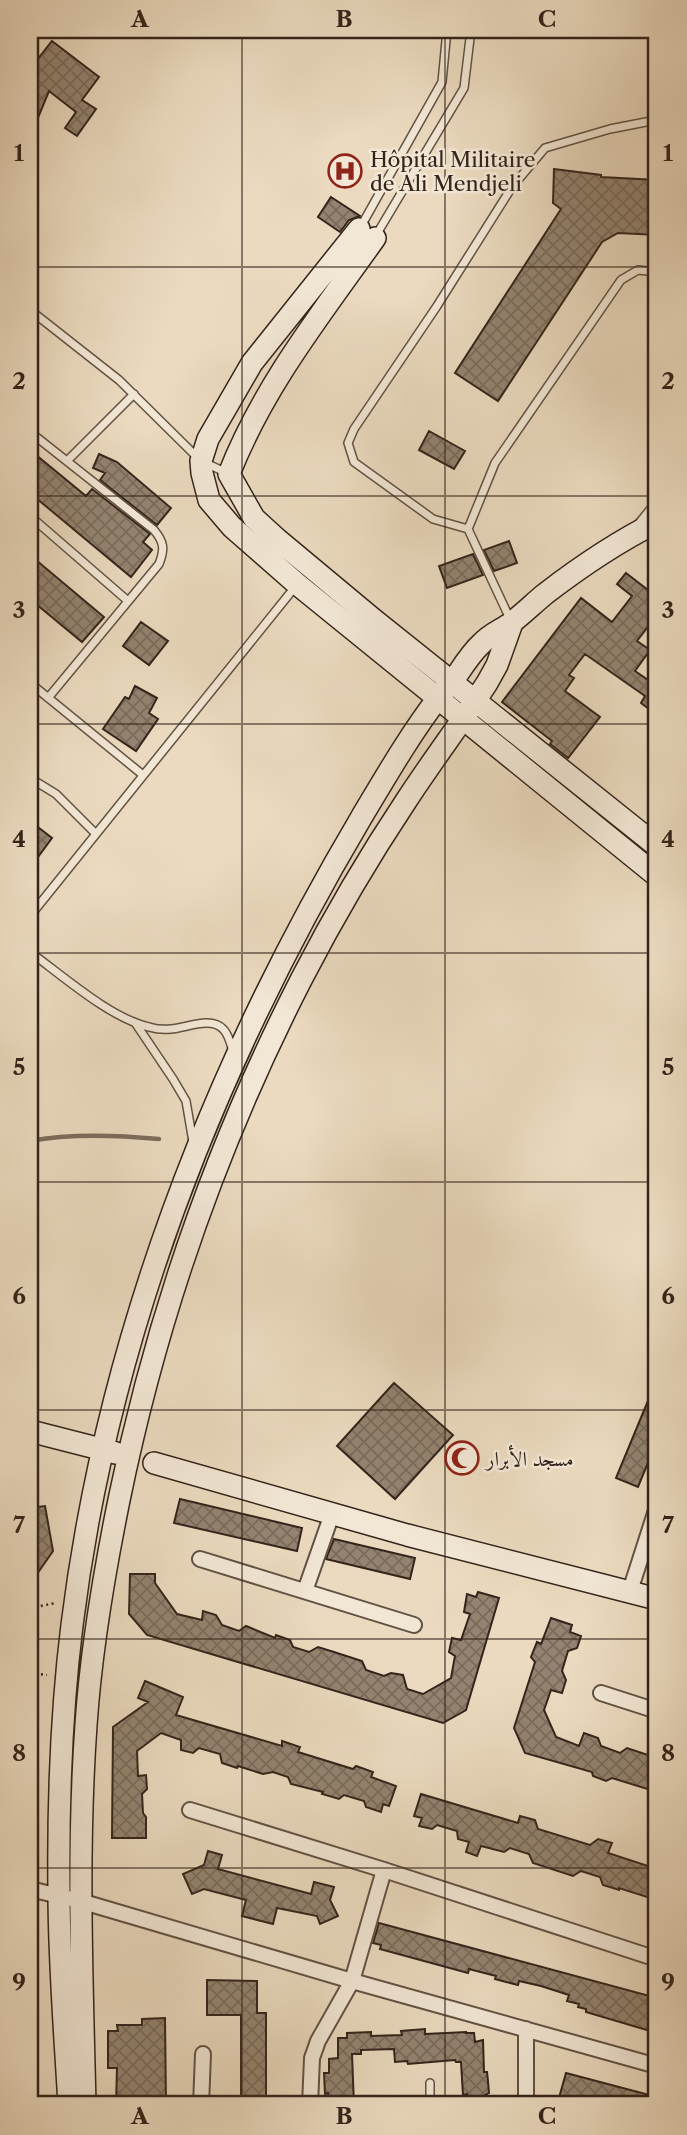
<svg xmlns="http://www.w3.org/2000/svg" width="687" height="2135" viewBox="0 0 687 2135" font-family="'Libre Caslon Text',Amiri,serif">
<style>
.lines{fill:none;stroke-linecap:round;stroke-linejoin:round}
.stream{stroke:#7d6c5c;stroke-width:4.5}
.building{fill:url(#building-cross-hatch);stroke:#34241b;stroke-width:2}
.lane-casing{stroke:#625244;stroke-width:10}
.street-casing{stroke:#625244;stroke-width:18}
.secondary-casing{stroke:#34241b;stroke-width:24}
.path{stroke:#34241b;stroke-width:2.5;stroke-dasharray:2 3.5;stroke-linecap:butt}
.lane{stroke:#f2e7d5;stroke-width:7}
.street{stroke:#f2e7d5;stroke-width:14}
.secondary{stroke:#f2e7d5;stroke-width:21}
.grid{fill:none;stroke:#34241b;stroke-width:2;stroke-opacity:0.55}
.labels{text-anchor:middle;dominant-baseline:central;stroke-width:5;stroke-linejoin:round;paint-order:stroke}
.poi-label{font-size:21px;fill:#34241b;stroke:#f2e7d5;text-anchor:start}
.neatline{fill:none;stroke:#34241b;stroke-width:2.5}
.grid-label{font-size:23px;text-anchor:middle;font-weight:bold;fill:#34241b}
</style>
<defs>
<pattern id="building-cross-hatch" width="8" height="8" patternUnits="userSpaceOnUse" patternTransform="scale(1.75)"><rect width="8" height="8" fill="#938370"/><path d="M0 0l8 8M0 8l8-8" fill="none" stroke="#796b5b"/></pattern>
</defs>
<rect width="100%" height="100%" fill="#ebdabf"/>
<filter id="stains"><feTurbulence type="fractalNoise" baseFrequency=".00286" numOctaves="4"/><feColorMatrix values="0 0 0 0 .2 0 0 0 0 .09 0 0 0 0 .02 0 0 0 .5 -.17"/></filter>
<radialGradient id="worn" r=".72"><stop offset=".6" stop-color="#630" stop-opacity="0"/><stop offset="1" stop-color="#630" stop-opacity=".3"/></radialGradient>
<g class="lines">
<path class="stream" d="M30,1141c41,-8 87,-6 129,-2"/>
</g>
<path class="building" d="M52,41l47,36 -17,23 14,9 -19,27 -12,-8 11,-16 -27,-21 -19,46v-68z
M554,169l47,6v2l56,3v55l-39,-2 -16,9 -104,159 -43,-28 106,-164 -8,-6z
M331,197l29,19 -11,4 -9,12 -22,-15z
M429,431l36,20 -11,18 -35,-19z
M30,450l56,46 6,-7 58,45 -7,8 9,8 -21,27 -101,-84z
M99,454l18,8 54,46 -14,17 -57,-45 5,-7 -12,-5z
M509,541l8,22 -23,8 -10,-21z
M473,554l10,21 -36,13 -8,-22z
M30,555l74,62 -22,25 -52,-43z
M626,573l31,24v18l-20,26 13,9 -15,21 19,13 3,-5v36l-16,-12 4,-7 -60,-42 -16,21 5,3 -9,13 35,26 -32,41 -18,-14 2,-3 -50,-39 79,-104 31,24 20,-26 -15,-12z
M141,622l27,19 -19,24 -26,-19z
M135,686l22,12 -8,15 9,6 -22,32 -33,-22 22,-32 4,2z
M30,821l22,17 -22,30z
M657,1379v62l-19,46 -22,-9z
M394,1383l59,52 -58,64 -58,-53z
M180,1499l122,29 -5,23 -123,-28z
M45,1506l8,45 -23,33v-76z
M334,1539l81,19 -5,21 -84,-20z
M130,1574h25v9l22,31 25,6 1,-9 13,4 6,10 17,6 7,-5 29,12 1,-3 14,5 3,7 16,5 9,-5 16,5 28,9 4,9 18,6 7,-3 12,2 4,14 16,5 28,-16 4,-22 -6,-4 3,-14 9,2 9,-26 -6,-2 3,-18 9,3 2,-5 21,6 -33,112 -23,13 -296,-88 -18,-21z
M551,1618l21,7 -2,7 11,4 -4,12 -9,3 -6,20 4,9 -4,13 -11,-3 -7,20 12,27 23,9 5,-13 14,5 3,8 19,7 7,-5 30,10v34l-45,-14 -6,3 -13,-5 -1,-4 -67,-19 -11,-25 21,-66 -4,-5 6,-15 4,2z
M145,1681l38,16 -7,18 106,31v-5l18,6 -2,5 55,17 3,-3 17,6 -2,5 25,9 -7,20 -6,-2 -2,8 -15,-5 -2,-6 -20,-6 -5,4 -17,-5 1,-2 -32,-8 -3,-7 -15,-5 -10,2 -25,-8 -1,2 -15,-5 -2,-9 -21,-6 -6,5 -12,-3v-10l-20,-7 -24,18 1,25 8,-1 1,14 -5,5 1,19 3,4v21h-34l1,-111 35,-25 -10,-4z
M421,1794l97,29 2,-7 15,4 3,9 52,16 8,-6 14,4 -4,10 49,16v23l-10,5 -28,-9v2l-16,-5 -3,-8 -19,-6 -8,5 -40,-13 -4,-9 -19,-6 -6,4 -23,-6 -4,10 -11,-4 3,-10 -11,-3 -1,-8 -20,-6 -5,4 -13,-3 3,-8 -8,-2z
M208,1851l14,4 -4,14 93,25 3,-12 20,5 -4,13 8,16 -18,8 -3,-8 -40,-8 -4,16 -31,-8 4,-16 -42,-11 -12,5 -9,-20 21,-9z
M379,1923l278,75v35l-71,-21v-3l-8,-2 1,-3 -12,-3 2,-6 -28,-9 -22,-5 -1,4 -23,-6 1,-3 -27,-7 -1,4 -88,-24 1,-4 -8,-2z
M207,1980l50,1v32h9v92h-25v-90h-34z
M165,2018l1,87h-50l1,-37h-9v-37h10l-1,-6h25v-6z
M425,2029v5l41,-2v1h8l1,9 8,-2 1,32h3l1,9 1,12 -4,2v6h-18v-7l-4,1 -2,-33h-5l-1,-2 -47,4 -1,-3 -12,1 -1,-13 -33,1v4h-9l2,51h-25l-1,-12 -3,1 -1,-21h5v-14l9,-1v-20h9v-5l24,-1v4l31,-1 -1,-4z
M566,2073l91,24v8h-100z"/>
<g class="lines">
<defs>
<path id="lane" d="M360,228l82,-146 5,-52
M375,237l89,-149 7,-58
M30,310l89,70 82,81 24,11
M30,432l124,98c10,12 11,19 5,34l-111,134
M67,461l67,-67
M30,516l98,85
M640,522l17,-21
M468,529l-35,-10 -79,-57 -6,-19 6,-14 83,-123 75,-119 33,-39 65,-19 41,-8h6
M510,619l-42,-90 27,-66 126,-183 17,-10 19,2
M30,683l113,92
M30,778l26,16 40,40
M30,916l265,-329
M30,952c33,24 80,66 119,75 7,2 14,3 22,2 15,-1 40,-13 52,0 6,5 8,17 11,25
M136,1024l37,55 13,22 7,41
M430,2105v-22"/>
<path id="street" d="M200,1559l214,66
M305,1591l27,-77
M630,1591l27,-84
M601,1693l56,18
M190,1810l194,60 273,89
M30,1889l50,12 272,80 305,85
M526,2029v76
M201,2105l2,-51
M310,2105l2,-47 6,-17 34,-60 32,-111"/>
<path id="secondary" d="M359,229l-107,134 -44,76 -7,22 1,12 7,27 23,27 65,57 360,292
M375,238c-54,76 -112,149 -146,236l25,44 23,21 96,80 284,227
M30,1431l86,22
M154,1463l253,72 250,64
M69,2105c-4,-71 -10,-142 -10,-213 -1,-89 2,-178 13,-267 36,-289 141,-557 289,-807 24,-40 48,-82 77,-120 5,-7 11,-13 17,-20 8,-12 16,-25 27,-35 8,-9 19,-13 29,-20 12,-9 23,-20 34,-29 35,-27 72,-52 112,-72
M85,2105c-3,-126 -8,-253 1,-380 5,-75 18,-151 33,-225 37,-181 98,-357 183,-522 31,-60 66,-120 104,-177 26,-40 55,-78 81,-118l10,-18 15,-42"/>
</defs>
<use href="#lane" class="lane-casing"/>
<use href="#street" class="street-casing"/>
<use href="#secondary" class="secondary-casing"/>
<path class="path" d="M30,1608l26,-5
M30,1673l17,2"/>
<use href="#lane" class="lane"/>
<use href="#street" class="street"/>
<use href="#secondary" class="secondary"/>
</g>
<path class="grid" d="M242,30v2075M445,30v2075M30,267h627M30,496h627M30,724h627M30,953h627M30,1182h627M30,1410h627M30,1639h627M30,1868h627"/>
<defs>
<symbol id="hospital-ring" viewBox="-11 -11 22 22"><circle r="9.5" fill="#f2e7d5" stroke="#8f2418" stroke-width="1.5"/><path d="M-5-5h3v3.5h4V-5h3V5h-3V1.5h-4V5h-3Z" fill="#8f2418"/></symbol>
<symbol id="mosque-ring" viewBox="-11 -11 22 22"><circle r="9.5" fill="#f2e7d5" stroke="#8f2418" stroke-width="1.5"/><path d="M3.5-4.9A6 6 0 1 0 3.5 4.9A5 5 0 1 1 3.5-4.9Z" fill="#8f2418"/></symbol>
</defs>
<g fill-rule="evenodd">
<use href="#hospital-ring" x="326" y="152" width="38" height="38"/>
<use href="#mosque-ring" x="443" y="1439" width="38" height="38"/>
</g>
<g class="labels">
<g class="poi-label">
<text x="370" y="159">Hôpital Militaire<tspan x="370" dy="24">de Ali Mendjeli</tspan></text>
<text x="486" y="1458">مسجد الأبرار</text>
</g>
</g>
<rect width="687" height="2135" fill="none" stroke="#ebdabf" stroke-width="77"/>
<rect x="38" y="38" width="610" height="2058" class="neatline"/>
<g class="grid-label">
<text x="140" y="27">A</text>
<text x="344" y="27">B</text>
<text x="547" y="27">C</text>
<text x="19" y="161">1</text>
<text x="668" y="161">1</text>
<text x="19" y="389">2</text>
<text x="668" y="389">2</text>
<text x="19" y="618">3</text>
<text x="668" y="618">3</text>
<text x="19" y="847">4</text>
<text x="668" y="847">4</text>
<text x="19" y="1075">5</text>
<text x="668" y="1075">5</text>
<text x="19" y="1304">6</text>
<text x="668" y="1304">6</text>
<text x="19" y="1533">7</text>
<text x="668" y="1533">7</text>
<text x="19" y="1761">8</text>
<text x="668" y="1761">8</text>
<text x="19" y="1990">9</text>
<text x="668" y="1990">9</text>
<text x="140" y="2124">A</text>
<text x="344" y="2124">B</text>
<text x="547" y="2124">C</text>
</g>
<rect width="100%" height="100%" filter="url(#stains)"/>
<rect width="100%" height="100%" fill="url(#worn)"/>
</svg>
